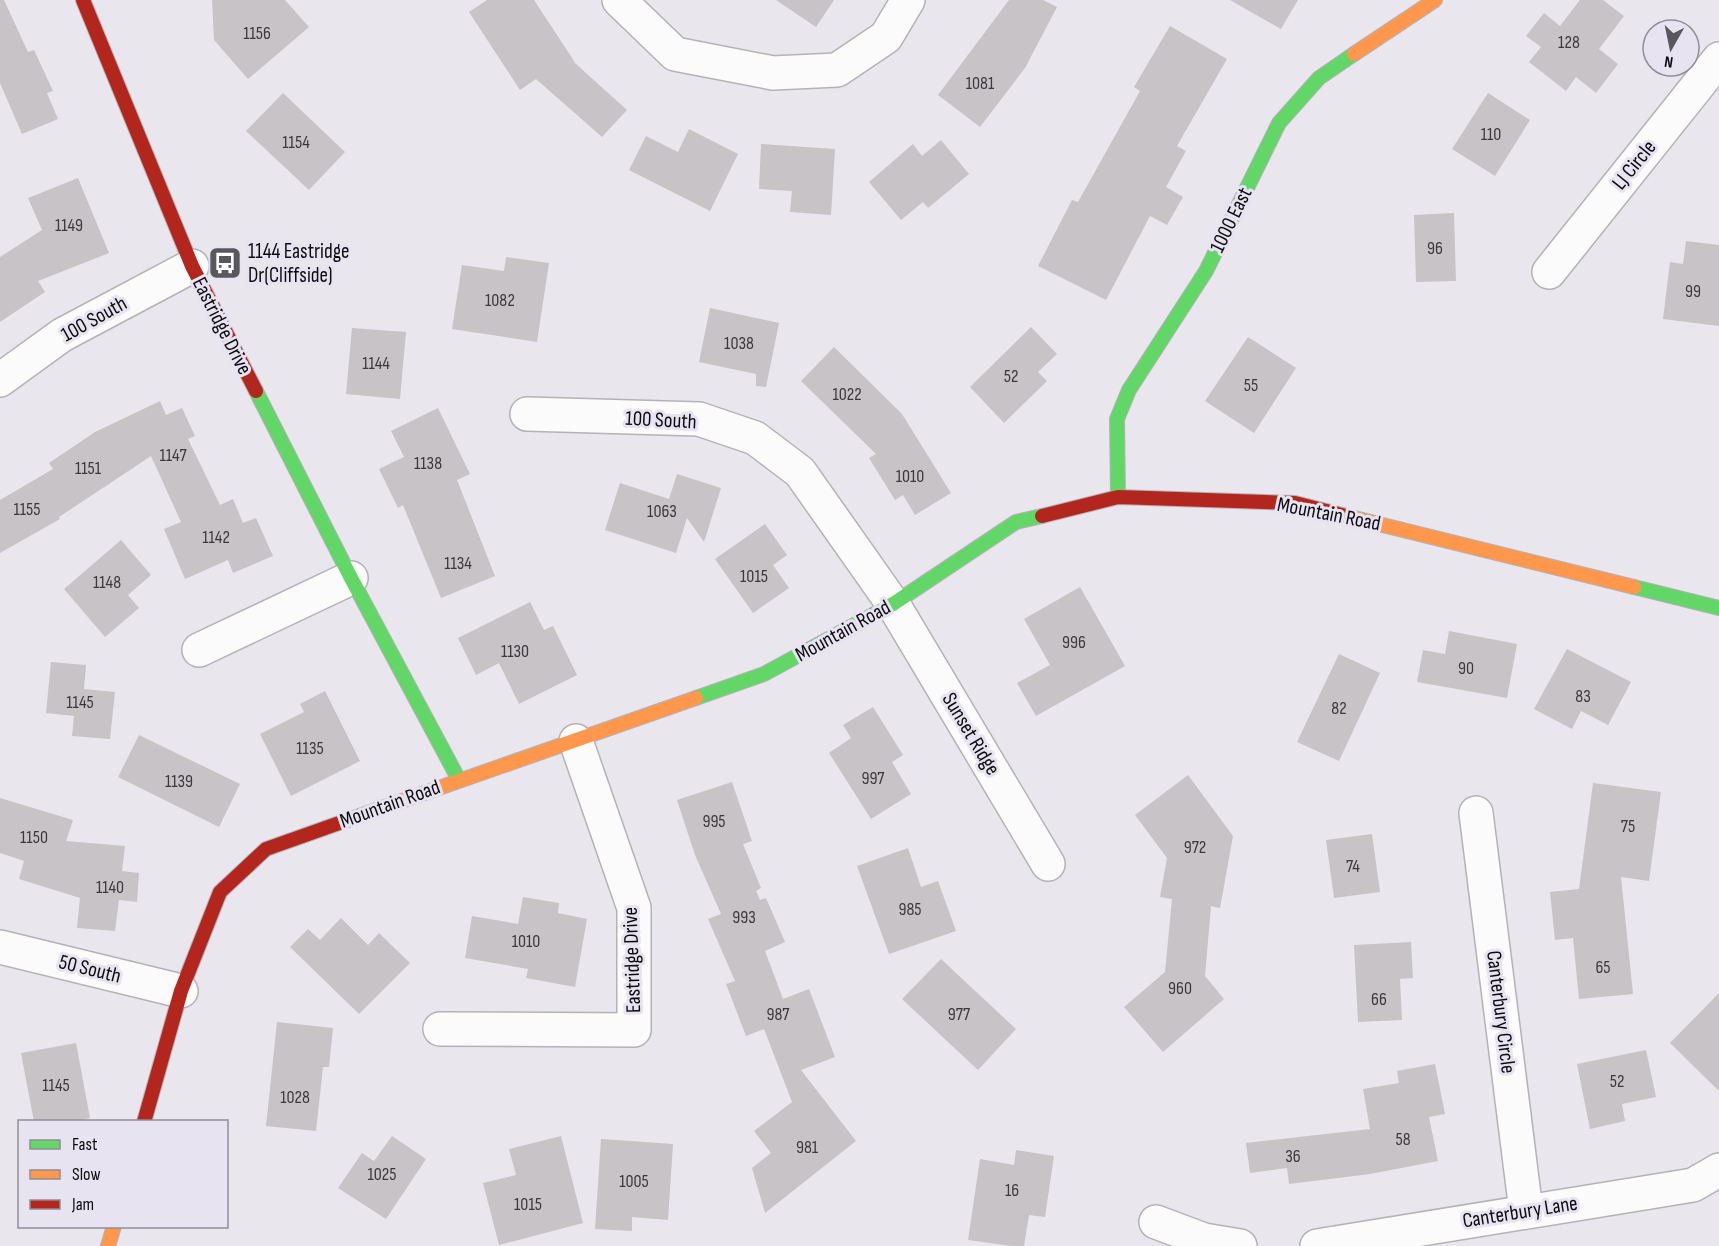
<svg xmlns="http://www.w3.org/2000/svg" width="1719" height="1246" viewBox="0 0 1719 1246" font-family="'Sofia Sans Condensed',sans-serif">
<style>
.building{fill:#c7c3c6}
.lines{fill:none;stroke-linecap:round;stroke-linejoin:round}
.street-casing{stroke:#b4b2b8;stroke-width:36}
.fast-casing{stroke:#b4b2b8;stroke-width:16}
.slow-casing{stroke:#b4b2b8;stroke-width:16}
.jam-casing{stroke:#b4b2b8;stroke-width:16}
.street{stroke:#fcfbfc;stroke-width:33}
.fast{stroke:#63d668;stroke-width:14}
.slow{stroke:#ff974d;stroke-width:14}
.jam{stroke:#b3261e;stroke-width:14}
.labels{text-anchor:middle;dominant-baseline:central;stroke-width:6;stroke-linejoin:round;paint-order:stroke}
.number-label{font-size:18px;fill:#3b393d}
.street-label{font-size:21px;fill:#0c0b0f;stroke:#e8e3f1}
.poi-label{font-size:21px;fill:#0c0b0f;stroke:#e8e3f1;text-anchor:start}
</style>
<rect width="100%" height="100%" fill="#e9e6ee"/>
<path class="building" d="M0,0h4l24,52 6,-2 19,41 -6,2 11,26 -36,15 -22,-51z
M212,0h73l24,27 -61,52 -34,-39z
M487,0h47l42,64 51,46 -25,27 -66,-58 -16,11 -51,-78z
M776,0h58l-18,27z
M1009,0h34l14,7 -32,61 -45,59 -42,-32z
M1230,0h68l-17,29z
M1580,0h23l21,16 -25,33 19,15 -22,29 -20,-16 -10,14 -37,-29 12,-15 -15,-11 18,-23 16,13z
M1170,26l57,33 -50,87 9,5 -20,36 17,10 -16,28 -17,-9 -44,84 -68,-34 34,-66 6,2 62,-111 -6,-4z
M283,93l62,59 -36,38 -63,-59z
M1488,93l42,27 -35,56 -43,-27z
M689,129l49,25 -28,57 -81,-41 17,-34 32,16z
M941,140l28,34 -41,34 -5,-6 -22,18 -32,-38 44,-38 9,12z
M761,144l74,5 -4,66 -41,-3 2,-21 -33,-2z
M78,178l31,75 -71,28 7,11 -45,30v-65l42,-27 -14,-32z
M1454,213l2,68 -40,1 -2,-67z
M1686,241l33,4v81l-56,-7 7,-57 13,2z
M506,257l43,6 -12,79 -85,-13 10,-64 42,6z
M710,308l69,15 -13,64 -10,-1v-12l-57,-12z
M1031,327l26,27 -19,18 9,9 -43,42 -34,-36z
M352,328l54,4 -6,67 -54,-5z
M1248,337l48,31 -42,65 -49,-32z
M834,347l68,67 49,79 -36,22 -12,-20 -8,5 -26,-42 7,-4 -75,-73z
M160,401l6,14 16,-7 13,28 -7,3 32,66 13,-6 10,24 13,-5 17,38 -40,17 -5,-13 -43,19 -21,-50 17,-7 -30,-66 -92,61 1,2 -60,34v-53l53,-31 -4,-6 46,-31z
M438,408l32,66 -13,6 38,96 -54,22 -38,-93 -5,3 -19,-39 25,-12 -13,-26z
M677,474l44,14 -17,54 -17,-24 -11,35 -71,-23 15,-47 49,16z
M765,524l22,31 -14,10 16,23 -36,25 -38,-54z
M121,540l30,35 -23,20 11,13 -34,29 -41,-48z
M1080,587l45,79 -89,50 -19,-33 33,-18 -26,-46z
M530,602l14,28 9,-4 24,49 -58,29 -20,-41 -23,12 -18,-37z
M1449,631l68,13 -10,54 -90,-16 6,-32 22,4z
M1567,649l64,33 -23,43 -27,-14 -9,18 -38,-20z
M1339,654l41,19 -41,88 -42,-19z
M51,662l35,3 -2,24 31,3 -5,47 -38,-3 2,-20 -28,-3z
M325,691l35,70 -69,35 -31,-62 44,-22 -4,-8z
M873,707l30,48 -11,7 19,32 -40,25 -42,-66 22,-15 -8,-13z
M139,735l101,49 -21,43 -101,-50z
M1188,775l45,61 -13,72 -9,-2 -6,70 19,23 -61,53 -39,-45 41,-35 7,-73 -12,-2 7,-39 -32,-43z
M732,782l20,59 -9,3 18,44 -5,3 4,9 6,-2 19,44 -20,9 18,48 26,-10 26,68 -34,13 55,71 -91,72 -13,-45 19,-15 -17,-22 38,-29 -28,-73 -18,7 -20,-52 9,-3 -27,-62 13,-5 -26,-59 -18,-55z
M1593,783l68,9 -12,89 -28,-4 12,117 -54,5 -6,-61 -18,2 -5,-48 29,-3z
M0,798l73,22 -7,21 59,5 -3,25 17,2 -2,29 -18,-2 -4,31 -38,-3 3,-30 -61,-19 5,-18 -24,-8z
M1372,834l8,58 -46,6 -8,-58z
M908,848l13,39 17,-6 18,50 -67,23 -32,-88z
M523,897l36,6 -1,10 29,6 -12,68 -49,-9 2,-9 -63,-11 7,-42 46,8z
M341,918l27,27 11,-12 31,30 -51,51 -69,-67 18,-18 12,11z
M1411,942l2,36 -13,1 2,41 -44,2 -4,-77z
M941,959l75,70 -38,41 -76,-71z
M1719,993v98l-49,-48z
M277,1022l56,6 -4,39h-6l-7,64 -50,-5z
M76,1043l14,75 -21,4h-35l-13,-69z
M1646,1050l10,47 -34,7 3,17 -35,8 -13,-65z
M1435,1064l10,50 -16,3 9,44 -68,13 -81,10 -2,-16 -37,5 -4,-30 124,-14 -7,-40 36,-6 -2,-12z
M392,1136l34,23 -40,60 -48,-31 24,-35 12,8z
M561,1136l22,87 -84,22 -16,-62 33,-8 -7,-26z
M601,1139l72,5 -5,76 -36,-3v14l-37,-2z
M1016,1150l38,6 -9,61 -16,-2 -5,31h-13l-43,-6 12,-81 34,6z"/>
<g class="lines">
<defs>
<path id="street" d="M619,0l56,54 98,19 64,-3 49,-33 22,-37
M1549,272l170,-213
M0,380l62,-45 130,-69
M527,414l172,5 56,19 45,34 93,132 155,260
M199,650l152,-72
M1476,813l50,398
M0,947l181,44
M440,1029l194,1v-122l-58,-167
M1156,1222l48,18 36,6
M1317,1246l376,-61 26,-15"/>
<path id="fast" d="M256,391l95,187 108,202
M1118,497l-1,-78 12,-29 77,-119 73,-148 40,-45 35,-24
M1634,587l85,21
M696,698l68,-24 129,-70 123,-82 26,-6"/>
<path id="slow" d="M1354,54l81,-54
M1342,515l292,72
M376,810l320,-112
M108,1246l6,-20"/>
<path id="jam" d="M83,0l109,266 64,125
M1042,516l76,-19 177,6 47,12
M144,1122l37,-131 39,-99 46,-43 110,-39"/>
</defs>
<use href="#street" class="street-casing"/>
<use href="#fast" class="fast-casing"/>
<use href="#slow" class="slow-casing"/>
<use href="#jam" class="jam-casing"/>
<use href="#street" class="street"/>
<use href="#fast" class="fast"/>
<use href="#slow" class="slow"/>
<use href="#jam" class="jam"/>
</g>
<defs>
<symbol id="bus-square" viewBox="-11 -11 22 22"><rect x="-9" y="-9" width="18" height="18" rx="4" fill="#59585d" stroke="#e8e3f1"/><path d="M-5-6H5V4H4V6H2V4H-2V6H-4V4H-5ZM-3.5-4V0h7V-4ZM-3.5 1.2v1.5H-2V1.2ZM2 1.2v1.5H3.5V1.2Z" fill="#fff"/></symbol>
</defs>
<g fill-rule="evenodd">
<use href="#bus-square" x="206" y="244" width="38" height="38"/>
</g>
<g class="labels">
<g class="number-label">
<text x="257" y="33">1156</text>
<text x="1569" y="42">128</text>
<text x="980" y="83">1081</text>
<text x="1491" y="134">110</text>
<text x="296" y="142">1154</text>
<text x="69" y="225">1149</text>
<text x="1435" y="248">96</text>
<text x="1693" y="291">99</text>
<text x="500" y="300">1082</text>
<text x="739" y="343">1038</text>
<text x="376" y="363">1144</text>
<text x="1011" y="376">52</text>
<text x="1251" y="385">55</text>
<text x="847" y="394">1022</text>
<text x="173" y="455">1147</text>
<text x="428" y="463">1138</text>
<text x="88" y="468">1151</text>
<text x="910" y="476">1010</text>
<text x="27" y="509">1155</text>
<text x="662" y="511">1063</text>
<text x="216" y="537">1142</text>
<text x="458" y="563">1134</text>
<text x="754" y="576">1015</text>
<text x="107" y="582">1148</text>
<text x="1074" y="642">996</text>
<text x="515" y="651">1130</text>
<text x="1466" y="668">90</text>
<text x="1583" y="696">83</text>
<text x="80" y="702">1145</text>
<text x="1339" y="708">82</text>
<text x="310" y="748">1135</text>
<text x="873" y="778">997</text>
<text x="179" y="781">1139</text>
<text x="714" y="821">995</text>
<text x="1628" y="826">75</text>
<text x="34" y="837">1150</text>
<text x="1195" y="847">972</text>
<text x="1353" y="866">74</text>
<text x="110" y="887">1140</text>
<text x="910" y="909">985</text>
<text x="744" y="917">993</text>
<text x="526" y="941">1010</text>
<text x="1603" y="967">65</text>
<text x="1180" y="988">960</text>
<text x="1379" y="999">66</text>
<text x="778" y="1014">987</text>
<text x="959" y="1014">977</text>
<text x="1617" y="1081">52</text>
<text x="56" y="1085">1145</text>
<text x="295" y="1097">1028</text>
<text x="1403" y="1139">58</text>
<text x="807" y="1147">981</text>
<text x="1293" y="1156">36</text>
<text x="382" y="1174">1025</text>
<text x="634" y="1181">1005</text>
<text x="1012" y="1190">16</text>
<text x="528" y="1204">1015</text>
</g>
<g class="street-label">
<text transform="translate(1634 165) rotate(-51)">LJ Circle</text>
<text transform="translate(1231 220) rotate(-64)">1000 East</text>
<text transform="translate(94 319) rotate(-29)">100 South</text>
<text transform="translate(222 326) rotate(63)">Eastridge Drive</text>
<text transform="translate(661 420) rotate(3)">100 South</text>
<text transform="translate(1329 514) rotate(11)">Mountain Road</text>
<text transform="translate(843 631) rotate(-29)">Mountain Road</text>
<text transform="translate(971 734) rotate(59)">Sunset Ridge</text>
<text transform="translate(390 804) rotate(-20)">Mountain Road</text>
<text transform="translate(632 960) rotate(-92)">Eastridge Drive</text>
<text transform="translate(90 969) rotate(14)">50 South</text>
<text transform="translate(1501 1012) rotate(83)">Canterbury Circle</text>
<text transform="translate(1520 1212) rotate(-9)">Canterbury Lane</text>
</g>
<g class="poi-label">
<text x="248" y="251">1144 Eastridge<tspan x="248" dy="24">Dr(Cliffside)</tspan></text>
</g>
</g>
<rect x="18" y="1120" width="210" height="108" fill="#e8e3f1" stroke="#908d97" stroke-width="1.5"/>
<rect x="30" y="1140" width="30" height="9" fill="#63d668" stroke="#908d97" stroke-width="1.5"/>
<text x="72" y="1150" font-size="18" fill="#0c0b0f">Fast</text>
<rect x="30" y="1170" width="30" height="9" fill="#ff974d" stroke="#908d97" stroke-width="1.5"/>
<text x="72" y="1180" font-size="18" fill="#0c0b0f">Slow</text>
<rect x="30" y="1200" width="30" height="9" fill="#b3261e" stroke="#908d97" stroke-width="1.5"/>
<text x="72" y="1210" font-size="18" fill="#0c0b0f">Jam</text>
<g transform="translate(1671 48) rotate(189)"><circle r="28" fill="#e8e3f1" stroke="#908d97" stroke-width="1.5"/>
<path d="M0-4.5L10 22L0 15L-10 22Z" fill="#59585d"/>
<text y="-9" font-size="16" font-weight="bold" text-anchor="middle" fill="#0c0b0f">N</text>
</g>
</svg>
